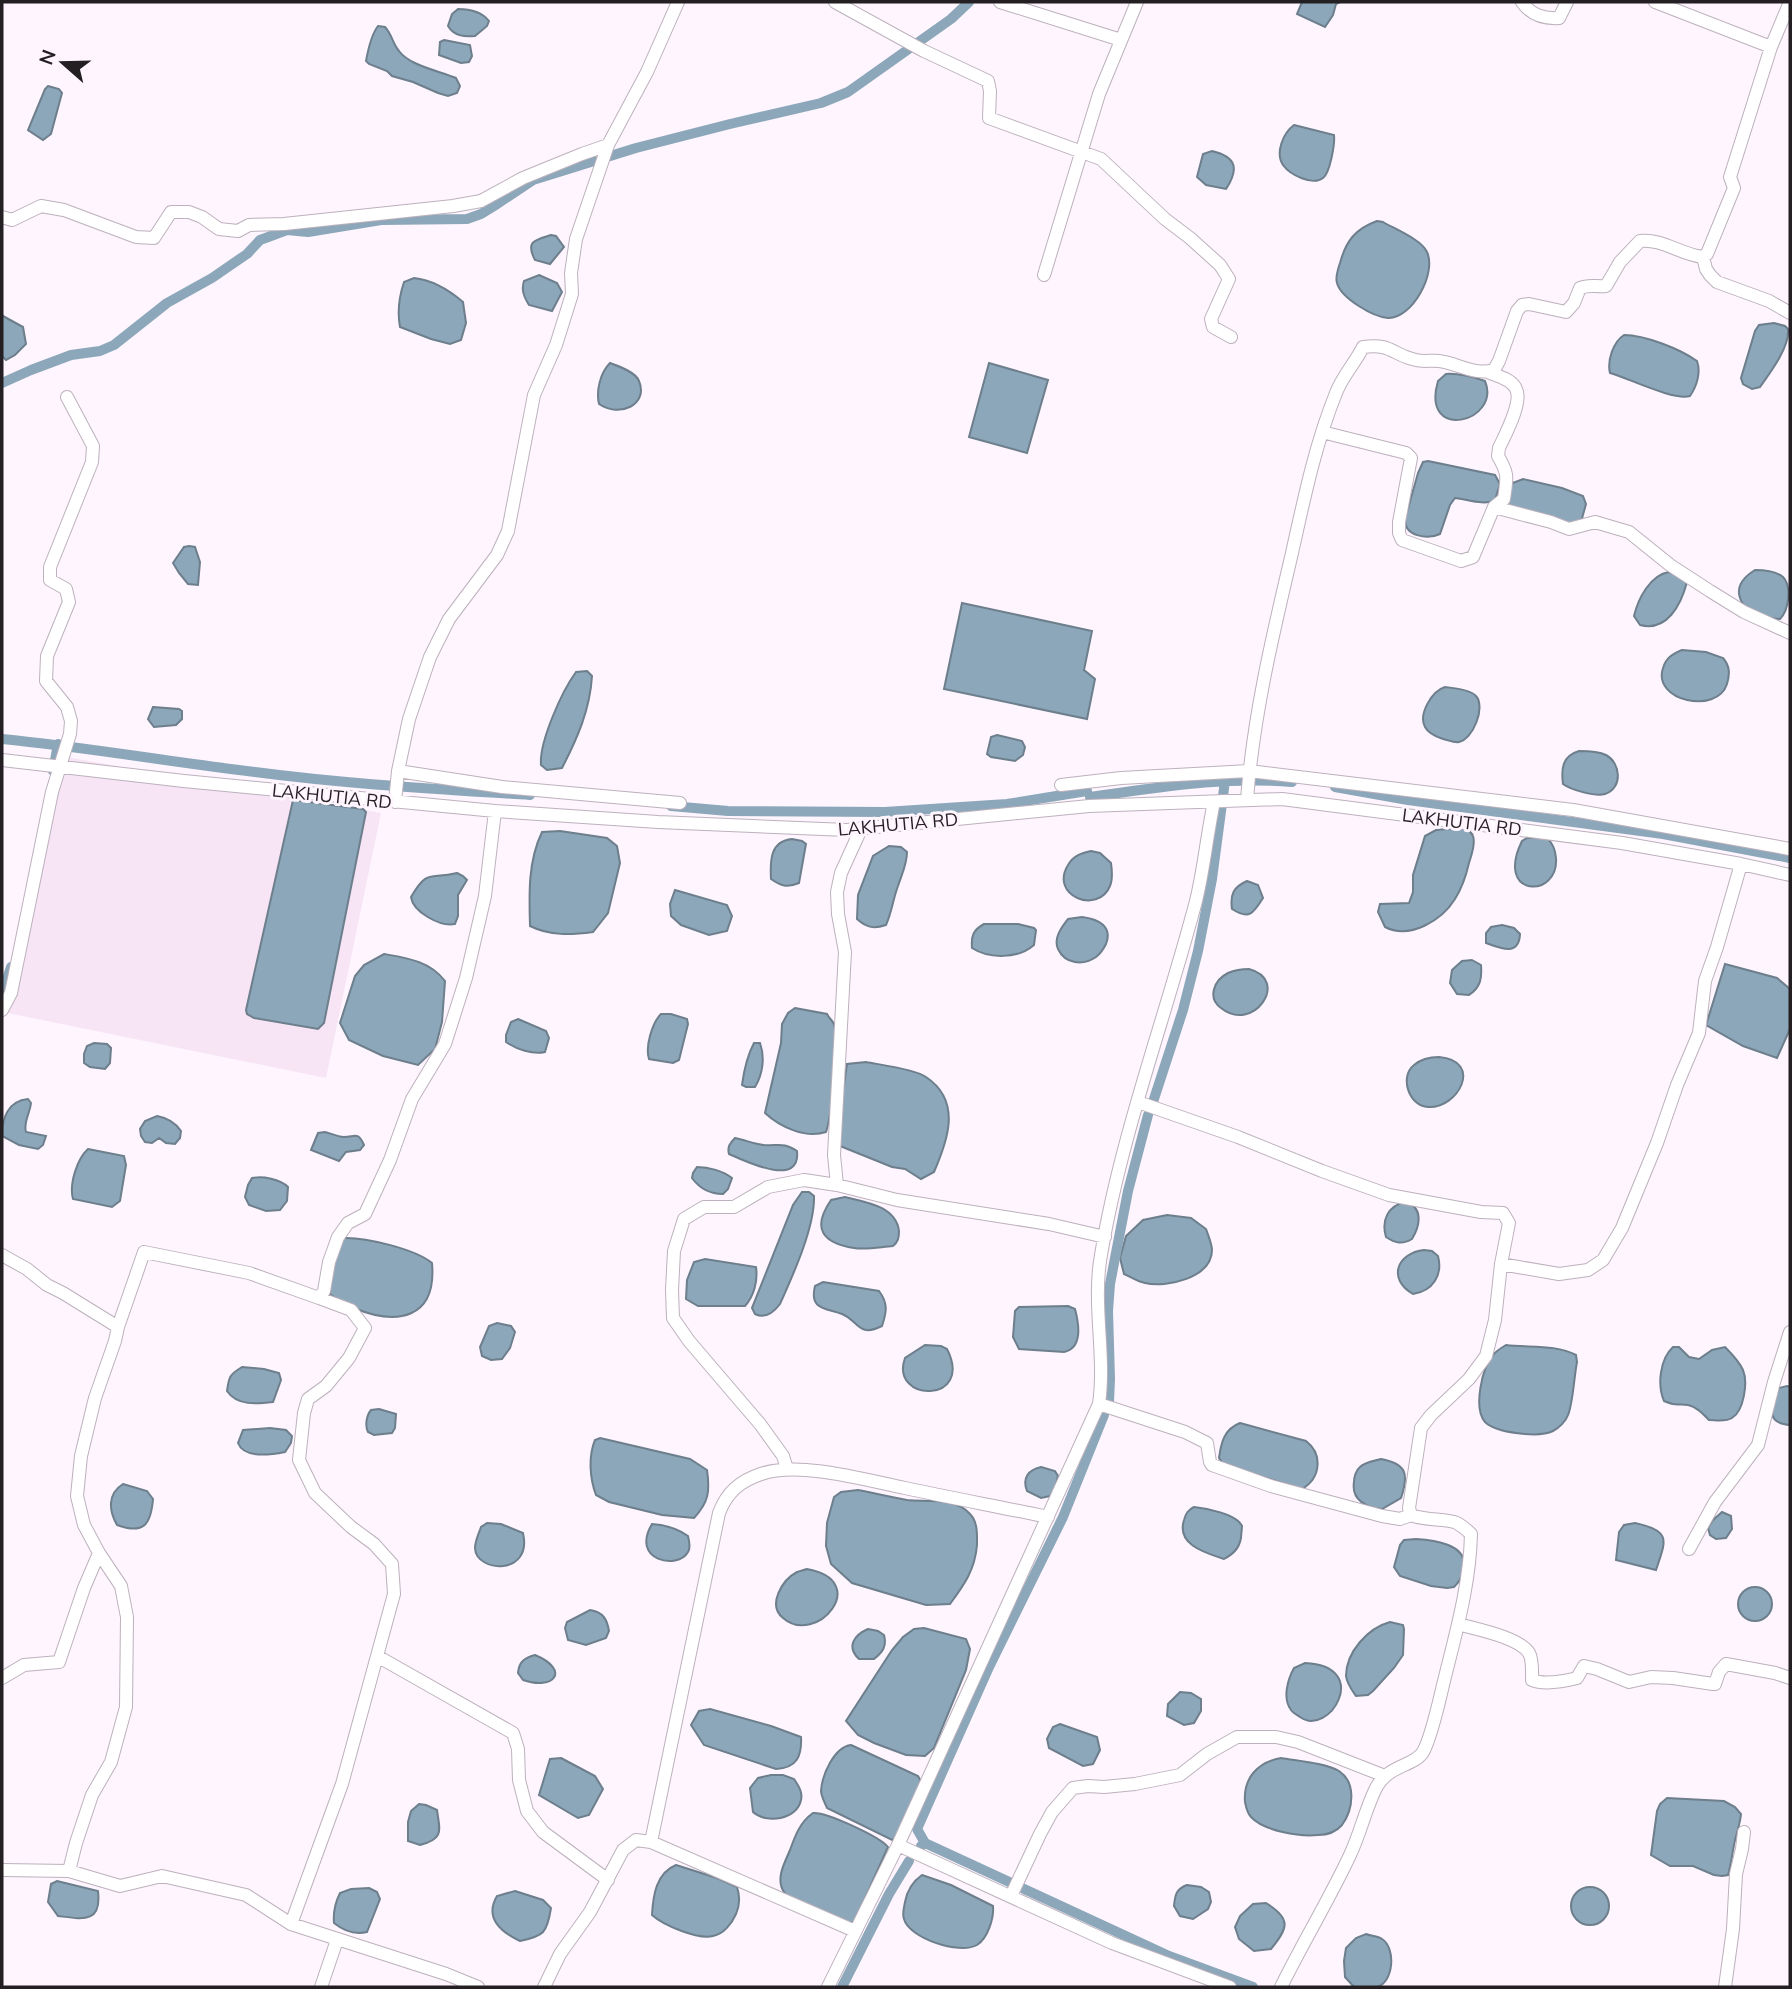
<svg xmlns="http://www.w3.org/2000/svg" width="1792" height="1989" viewBox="0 0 1792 1989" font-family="Mulish,sans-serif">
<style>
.built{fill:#f7e5f6}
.water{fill:#8ca7b9;stroke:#6d7e8c;stroke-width:2}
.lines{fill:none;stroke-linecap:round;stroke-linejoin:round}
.canal{stroke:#8ca7b9;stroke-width:10}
.minor-casing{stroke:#bcb1bc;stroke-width:14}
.minor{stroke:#fff;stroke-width:12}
.labels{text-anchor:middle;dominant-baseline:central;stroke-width:6;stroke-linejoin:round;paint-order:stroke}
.street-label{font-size:18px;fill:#241f23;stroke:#fef5fe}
</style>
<rect width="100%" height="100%" fill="#fef5fe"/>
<path class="built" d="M61,756l320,57 -55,265 -318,-65z"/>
<path class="water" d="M1302,2h38l-4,2 -3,11 -8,12 -28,-13z
M458,9c12,0 23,2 31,12l-2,5 -12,10c-11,1 -21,0 -27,-10l4,-12z
M378,26l7,1c7,7 7,16 14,24 11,15 41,20 57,27l4,8 -3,7 -9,3 -10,-3 -25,-11 -21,-6 -5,-5 -18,-7 -3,-3c2,-11 5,-26 12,-35z
M444,40l26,5 2,11 -3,6 -8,1 -22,-8 1,-13z
M48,86l11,3 3,4 -11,41 -8,6 -15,-10 17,-41z
M1294,125l40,10c1,9 -4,38 -11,43 -10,8 -33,-3 -40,-13 -8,-12 0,-32 11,-40z
M1212,151c25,6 27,18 14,38l-20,-4 -9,-8 6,-23z
M1377,221l6,1c12,7 39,18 44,30 10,21 -15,67 -39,66 -15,-1 -47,-20 -51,-35 -2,-6 1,-14 3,-20 6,-22 15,-34 37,-42z
M551,235l5,1 8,11 -14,17 -15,-4c-10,-19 0,-20 16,-25z
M539,275l18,8 5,9 -10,19 -23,-6c-5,-8 -8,-15 -5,-24z
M414,278c19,2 35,12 49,24l3,21 -5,17 -11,4 -19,-5 -31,-12c-3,-16 -1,-30 4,-45z
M3,316l20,11 3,17 -11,11 -9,5 -4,-4v-39z
M1774,323l11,3 3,3c2,18 -18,44 -28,58l-8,2 -9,-5 -2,-6 14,-47 4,-6z
M1624,335c21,0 56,14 73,26 4,11 0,25 -7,35 -16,5 -62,-18 -80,-23 -3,-12 3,-31 14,-38z
M610,363c8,3 26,9 29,18 10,24 -20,37 -40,23 -3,-13 1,-31 11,-41z
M989,363l59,17 -21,73 -58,-16z
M1446,374c13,-1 27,3 39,7 17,41 -65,62 -47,0z
M1428,461l67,14 5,9 -5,16c-11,6 -28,-1 -40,-2l-5,7 -10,29c-13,6 -36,2 -35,-15l13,-46 5,-11z
M1523,479l39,9 21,8 3,8 -5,18 -8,4 -65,-19 -2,-5 4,-18z
M189,546l6,1 5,15 -2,23 -10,-1 -9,-11 -6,-10 11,-16z
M1755,570c9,0 21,1 28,7 9,9 6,33 -3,42 -6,-1 -13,0 -18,-2 -25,-10 -33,-31 -7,-47z
M1669,572l12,3 6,7c-6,23 -20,50 -47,43l-6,-9c4,-17 16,-41 35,-44z
M962,603l130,28 -8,39 11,9 -8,40 -143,-30z
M1682,650l24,2 17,6c7,8 7,16 4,26 -10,31 -75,17 -64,-16 3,-10 9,-14 19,-18z
M587,671l5,5c-2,34 -15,63 -30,92l-15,2 -6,-5c-2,-23 21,-74 35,-93z
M1445,687c8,1 25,2 31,9 10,11 -3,43 -17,46 -5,1 -11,-2 -16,-3 -6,-2 -15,-6 -18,-12 -7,-13 7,-36 20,-40z
M153,707l26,2 3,2v8l-6,6 -22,2 -6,-8z
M997,735l25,6 3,6 -2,8 -8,6 -24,-4 -4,-3 4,-17z
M1579,751c9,0 19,0 27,4 15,8 17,33 -1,39 -9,3 -34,-4 -42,-10 -2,-15 -1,-28 16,-33z
M293,800l70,9 3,3 -42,211 -6,6 -64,-11 -7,-4 -1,-4z
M1460,828c5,1 11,2 13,8 3,8 -2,20 -4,27 -3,13 -7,25 -14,36 -13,21 -45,41 -70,28l-7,-15 2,-8 29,-1 4,-11v-17l12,-39 11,-6z
M560,831l47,7 10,8 3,17 -12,50 -15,19c-22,3 -43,4 -63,-6 -1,-32 -2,-65 12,-94z
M1527,838h20c6,6 8,11 9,20 3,41 -62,40 -34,-17z
M792,839l10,2 4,3 -7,39c-12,5 -18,3 -28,-4 -1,-18 -1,-38 21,-40z
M889,846l12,1 6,5c0,12 -5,22 -9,34 -5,13 -6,26 -12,39 -12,4 -19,3 -29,-6l1,-24 15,-39z
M1091,851l9,2 11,10c1,7 2,16 -1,23 -12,29 -61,10 -42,-21 5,-9 13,-12 23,-14z
M457,873l6,3 4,4 -9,15v21l-3,8c-15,3 -42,-12 -44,-27 17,-29 18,-17 46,-24z
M1247,881l11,4 5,13c-10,16 -14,22 -31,11 -2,-14 1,-22 15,-28z
M675,890l52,15 5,11 -5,15 -18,4 -28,-10 -10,-9 -1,-12z
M1082,917c16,2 31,9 24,27 -2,4 -6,10 -10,13 -13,9 -31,7 -38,-8 -5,-11 4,-22 10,-30z
M984,924h34l16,4 2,2 -2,15c-16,14 -45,14 -62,3 -1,-12 1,-18 12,-24z
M1502,925l12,3 6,6c-1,23 -20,14 -34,9v-10l5,-6z
M384,954c23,4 46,7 61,27l-3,41 -7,27 -17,16 -35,-9 -34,-16 -9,-17 15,-47 9,-11z
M1472,960l9,5c1,13 0,22 -12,30l-12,-1 -7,-11 2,-13 10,-9z
M1725,964l52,14 13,11v40l-13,29 -34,-12 -37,-21z
M1249,969c42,11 4,65 -28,39 -14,-10 -7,-28 7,-35 7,-3 13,-4 21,-4z
M795,1008l32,6c2,4 5,6 7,10 6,16 -2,90 -8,108 -20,7 -46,-5 -61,-19l16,-70 1,-19 6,-11z
M661,1014h10l16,5 1,5 -9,36 -6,3 -24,-4c-4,-12 3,-36 12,-45z
M518,1019l28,12 3,7 -4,14c-12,3 -29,-3 -39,-10v-7l5,-13z
M94,1043l13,1 4,4 -1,15 -5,6 -15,-2 -6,-4v-9l3,-8z
M754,1043h6c5,14 3,31 -5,44h-9l-4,-2c2,-15 5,-29 12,-42z
M1439,1057c45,4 19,52 -11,50 -19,-1 -29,-30 -14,-42 7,-6 16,-8 25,-8z
M866,1062c15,3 49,7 60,15 36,24 22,63 8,95l-13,7 -16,-10 -13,-2 -52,-21 -2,-22 9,-60z
M28,1099l3,4c-1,10 -8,20 -5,29l20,4 -3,9 -5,4 -19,-4 -17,-9c0,-18 6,-35 26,-37z
M157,1116c11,2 18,6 24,15l-1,7 -5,6 -9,-1 -7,-5 -7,5 -7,-1 -4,-6 -1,-7 5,-8z
M325,1132c5,1 12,5 19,5 11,0 14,-6 20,8l-4,5 -14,2 -7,9 -28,-11 7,-17z
M735,1138c10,2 19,6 29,7 15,1 19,-3 33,6 4,37 -50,11 -68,3 -2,-7 1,-11 6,-16z
M88,1149l36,7 2,9 -6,36 -8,6 -39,-8c-4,-15 4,-40 15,-50z
M697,1167c12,0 26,4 35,11l-4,11 -5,5c-13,0 -23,-5 -31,-16l1,-5z
M252,1178c11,-2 28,1 36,9l-1,14 -7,9 -14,1 -17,-6 -4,-8 3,-12z
M802,1192h7l5,4c1,31 -21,79 -34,108 -6,8 -15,15 -25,10l-3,-6 41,-103z
M845,1197c20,5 51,9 54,34 0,7 -1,11 -6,15 -13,1 -26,4 -39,2 -31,-5 -43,-19 -23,-48z
M1405,1202c19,5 15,24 7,37 -10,6 -17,4 -26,-2 -5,-17 2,-31 19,-35z
M1167,1215l24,3 15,11c2,6 6,15 6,21 0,28 -46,38 -67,33 -7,-1 -14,-6 -21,-9l-4,-16 6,-22 17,-16z
M343,1238c22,-1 72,11 89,25 5,56 -35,63 -78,45 -9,-4 -17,-7 -24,-14l-1,-17z
M1424,1250l8,1 6,5c5,19 -5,35 -25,38 -26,-15 -16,-41 11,-44z
M705,1259l51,8c2,14 -2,29 -11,39h-47l-12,-7 1,-19 7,-18z
M823,1282l56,9c9,12 8,20 3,35 -24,12 -23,-5 -40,-12 -16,-6 -33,-4 -27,-28z
M1068,1306l7,3c4,15 8,39 -11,43l-45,-3 -6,-12 2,-26 4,-4z
M497,1323l14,3 4,6 -5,16 -8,11 -11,1 -9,-4 -2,-9 9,-21z
M925,1345l16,1 6,3c28,55 -58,54 -42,9z
M1506,1345c22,3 50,-1 70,10l1,7c-3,15 -4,41 -9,53 -2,6 -9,13 -15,16 -14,7 -57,2 -68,-9 -12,-14 -3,-54 8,-67 3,-4 8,-7 13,-10z
M1673,1347h6l10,10 10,2 13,-9 13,-3c7,7 14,14 18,23 5,12 1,41 -11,48 -6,4 -16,2 -23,2 -6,-6 -12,-13 -21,-15 -10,-2 -11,2 -24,-4 -7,-16 -4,-42 9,-54z
M242,1367l22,2 15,4 2,7 -8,22c-16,2 -36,4 -46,-11 2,-14 2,-16 15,-24z
M1787,1386l3,1v38c-27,-2 -17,-20 -11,-37z
M379,1409l17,5 -1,14 -3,5 -18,2 -6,-3c-3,-6 -2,-16 3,-22z
M1240,1423l66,18c17,13 15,37 -4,48l-78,-24 -5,-7c2,-15 5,-29 21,-35z
M270,1428l16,2 6,6 -1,7 -6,9c-15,3 -41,7 -47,-9l5,-13z
M600,1438l90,21 17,11c3,21 2,32 -13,48l-32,-3 -53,-13 -13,-7c-6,-16 -8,-38 -1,-55z
M1381,1459c26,5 28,15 20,39l-19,11c-15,-1 -31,-9 -28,-27 0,-5 2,-12 6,-15 5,-5 14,-6 21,-8z
M1041,1467l14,4 3,5 -3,14 -5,6 -9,2 -14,-7c-5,-13 1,-21 14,-24z
M123,1484l24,7 6,8c-2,25 -9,36 -36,26 -8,-14 -10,-31 6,-41z
M858,1490c16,3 32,7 49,10 20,2 48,-3 63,14 8,8 7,21 7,31 -2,25 -13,40 -27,59l-24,1 -74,-22 -21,-19 -5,-18 1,-23 7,-26 7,-5z
M1194,1507c11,1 43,7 48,19 0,2 -1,10 -1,12 -2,11 -8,16 -17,21 -18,-6 -48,-14 -40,-39 2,-7 4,-10 10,-13z
M1722,1512l9,4 1,13 -6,9 -10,1 -6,-4 -2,-7 4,-7z
M487,1523l14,1 22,9c10,43 -47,40 -48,15 0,-7 4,-15 6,-21z
M1635,1523c37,8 31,17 21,47l-40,-10 3,-28 5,-7z
M652,1524c13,1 25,4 36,12 1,4 3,12 0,16 -10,18 -58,9 -36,-28z
M1416,1539c17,1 51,5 48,28 -2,9 -3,13 -10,20l-7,1 -16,-2 -31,-10 -6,-9 6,-22 4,-5z
M807,1569c66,12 9,78 -24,49 -16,-13 -1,-38 14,-46 3,-1 7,-2 10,-3z
M1738 1604a17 17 0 1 1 34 0a17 17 0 1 1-34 0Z
M590,1610c13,2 17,9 19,21l-3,7 -20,7 -18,-5 -3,-12 2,-6z
M1390,1622l13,3 1,4 -1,26 -9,13 -21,23 -5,4 -12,1c-4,-6 -9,-12 -10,-20 0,-24 22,-48 44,-54z
M924,1628l42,11 4,10 -4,21 -32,78 -9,8 -19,-1 -32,-12 -16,-8 -12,-14 46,-71 11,-13 11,-8z
M868,1629l10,2 6,4c3,11 -1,17 -10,24h-15c-13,-12 -5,-24 9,-30z
M535,1655c36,15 19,36 -12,25l-5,-7c1,-11 6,-15 17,-18z
M1305,1663c68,3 24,75 -5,54 -3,-2 -7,-4 -9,-7 -9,-12 -3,-31 3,-42z
M1180,1692l11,1 10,6v12l-7,12 -10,2 -17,-9 1,-12z
M710,1709l61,17 30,11c1,19 -4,31 -25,32l-72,-24 -13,-20 8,-14z
M1060,1724l37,13 3,13 -7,14 -10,2 -34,-18 -2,-9 6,-12z
M851,1745l67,31 4,7 -24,54 -6,3 -65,-32c-2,-5 -6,-12 -6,-17 1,-16 13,-44 30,-46z
M561,1758l34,18 8,13 -14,26 -11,3 -39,-23 11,-36z
M1281,1758c17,3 44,5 58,13 18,12 14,39 3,54 -6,7 -15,10 -24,10 -18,2 -54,-4 -67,-18 -3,-3 -5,-10 -6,-15 -2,-24 13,-40 36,-44z
M771,1775h12l11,4c4,6 9,13 7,21 -4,20 -35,24 -48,12l-3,-24 8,-10z
M1667,1798l57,3 11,6 6,7c-1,11 -5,20 -7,31 -2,10 -3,20 -6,30l-6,1 -8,-1 -21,-9h-23l-19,-11 6,-44 3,-7z
M419,1804l7,1 11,5c3,21 7,29 -17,35l-12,-4v-19l3,-11z
M813,1813c14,-1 67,24 75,34l-34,76c-5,-1 -12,-1 -17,-2 -8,-3 -49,-22 -53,-29 -9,-13 1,-30 6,-42 5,-14 10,-28 23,-37z
M676,1865l41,13 20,9c3,9 3,18 -1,27 -4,9 -12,20 -23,22 -15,4 -50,-11 -61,-21 1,-19 4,-42 24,-50z
M922,1875l29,10 42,21c1,12 -5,32 -16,39 -18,10 -68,-7 -73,-26 -2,-5 0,-12 1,-17 2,-11 7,-20 17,-27z
M57,1881l41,10c4,33 -16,28 -40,25l-10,-14 3,-18z
M1187,1885l14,2 8,5 2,10 -3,7 -15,10 -13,-3 -6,-10c1,-11 2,-17 13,-21z
M1571 1906a19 19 0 1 1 38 0a19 19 0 1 1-38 0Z
M369,1888l8,4 3,7 -13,33c-12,3 -23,-1 -33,-9 -1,-11 1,-20 6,-30l11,-4z
M515,1891l28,9 8,8c-4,25 -7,28 -31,33 -19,-9 -36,-23 -23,-45z
M1266,1903c26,16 22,25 5,46l-17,2 -15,-12 -4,-12 5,-11 13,-12z
M1366,1934c4,2 12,2 16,5 14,9 12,43 -5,48 -6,2 -16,0 -23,0l-9,-10 -1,-16 2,-13 10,-10z"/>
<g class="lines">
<path class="canal" d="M2,383l29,-13 40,-15 29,-4 14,-6 53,-42 45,-25 35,-24 13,-14 11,-4 16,-6 21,2 73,-12 86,-1 14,-5 13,-8 39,-26 103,-32 94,-24 91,-21 27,-11 103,-73 18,-17
M2,739c84,8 168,23 253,33 91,12 183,17 275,23
M53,771l5,-27
M1335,787l73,13 255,34 127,24
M1090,797c67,-9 134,-21 202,-15
M671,806l57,5 157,1 122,-8 80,-13
M2,995l9,-28
M1153,1102l30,-92 15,-59 14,-72 13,-98
M1109,1402l1,-23 -2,-68 2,-27 18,-93 20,-76
M925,1843l-8,-14 72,-162 74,-150 41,-102
M921,1846l4,-3 244,113 84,31
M842,1987l47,-93 20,-33"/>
<defs>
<path id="minor" d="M835,2l89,49 64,30 2,10 -1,27 112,41 64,60 25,19 30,27 9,14 -18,40 2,8 18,10
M1000,2l121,38
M1522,2c9,13 21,17 37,16l8,-16
M1655,2l116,45
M2,217l10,3 29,-14 23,4 72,27 18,1 17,-26h18l13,5 17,12 19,2 11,-6 35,-1 169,-18 28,-5 42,-23 59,-24 26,-9
M1703,257l3,12 4,6 7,7 52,19 21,12
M1044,275l55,-181 38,-92
M1488,372c9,4 24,7 28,17 7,13 -11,46 -17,59l-1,8c11,19 9,21 6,43l-10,8
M1322,432l84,21 5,5 -12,64v11l3,7 59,21 12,-4 21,-50 57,15 18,7 26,-7 34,10 41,33 40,26 34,21 46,21
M2,760l182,21 311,30 163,11 189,8 242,-24 193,-7 340,44 119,21 49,11
M398,771l104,16 178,16
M1061,785l60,-7 128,-7 324,39 217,39
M1247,800c6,-83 26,-166 45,-247 12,-54 23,-108 44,-160 6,-16 19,-30 27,-46 29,-4 29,8 53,13 7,2 15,0 23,1 18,2 36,15 55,9l5,-9 18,-50 5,-6 7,-1 37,8 8,-9 6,-15c9,-4 16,-1 26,-2l14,-24 20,-21c21,-3 42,14 63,16l4,-3 27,-66 -4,-11 41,-130 19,-45
M395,802l3,-31 11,-52 21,-62 19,-38 48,-64 11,-24 26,-136 22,-50 16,-51 -1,-21 5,-34 32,-94 39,-73 31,-70
M2,1010l9,-17 41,-201 18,-58 1,-13 -4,-14 -21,-26 1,-25 22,-54 -3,-13 -16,-9v-13l42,-105 1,-16 -26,-49
M1138,1102l100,35 84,34 67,24 92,17 22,1 6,10 -8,41 -6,56 -9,36 -17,23 -38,36 -10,13 -12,80 2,7c14,6 35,3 46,8 5,3 10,7 14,11 -1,51 -16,102 -28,151 -4,17 -12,53 -20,67 -9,15 -36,12 -48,38 -10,21 -15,44 -25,65 -21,45 -47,87 -69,132
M837,1185l-3,-30 11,-203 -7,-38 -1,-22 4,-19 20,-44
M2,1255l25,14 20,16 16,8 55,34 -3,14 -20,57 -14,58 -4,40 7,29 15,28 22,33 6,31 -1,90 -15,55 -19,33 -16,48 -7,28
M1501,1264l58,10 29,-4 15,-10 19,-32 35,-85 20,-58 22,-52 6,-52 12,-34 24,-83
M118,1327l26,-75 105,21 70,25 5,-7 5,-29 9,-25 10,-14 17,-9 25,-54 22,-61 33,-55 21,-66 19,-82 10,-85
M1099,1404l86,28 22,11 3,19 2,3 59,21 111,30 18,3 11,-4
M787,1469l-4,-13 -23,-32 -71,-83 -16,-23 -1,-28 2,-39 10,-32 20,-12h30l34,-20 36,-7 33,5 60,15 152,24 56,13
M1689,1549l26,-47 43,-57 16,-63 16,-50
M1458,1624c17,5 61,13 71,29 4,7 3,19 3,27 12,5 33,1 45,-2l7,-12 13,3 32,13 22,-5 22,1 40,6h2l4,-12 7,-8 49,9 15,5
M377,1656l136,77 5,16 1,31 8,31 16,21 65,48
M2,1678l22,-13 35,-3 25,-74 15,-35
M651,1842l68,-329c8,-21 21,-32 42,-39 39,-13 104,6 144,14 47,10 95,19 143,29
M898,1845l214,98 118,44
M2,1870l67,1 51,15 42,-10 84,19 45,29 155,50 32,13
M1011,1896l29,-62 12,-22 21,-24 15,-2 16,1 31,-3 45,-9 27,-21 30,-17h39l22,5 87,34
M291,1924l51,-140 52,-190 -2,-30 -18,-20 -23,-17 -36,-34 -16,-33 5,-47 4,-14 18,-13 23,-28 16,-30 -14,-18 -32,-12
M321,1987l16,-47
M544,1987l16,-33 30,-42 33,-62 13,-10 15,2 204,89
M828,1987l70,-142 201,-441c7,-49 -7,-100 2,-149 20,-120 64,-236 95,-354 8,-32 11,-67 18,-99
M1725,1987l8,-58 3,-55 6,-25 2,-17"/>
</defs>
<use href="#minor" class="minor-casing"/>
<use href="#minor" class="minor"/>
</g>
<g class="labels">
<g class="street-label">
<text transform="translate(332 796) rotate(6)">LAKHUTIA RD</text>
<text transform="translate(1462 822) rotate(7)">LAKHUTIA RD</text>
<text transform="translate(898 824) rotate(-5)">LAKHUTIA RD</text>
</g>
</g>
<rect width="1792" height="1989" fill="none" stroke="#241f23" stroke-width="7"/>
<g transform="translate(63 63) rotate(290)" stroke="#fef5fe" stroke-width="5" paint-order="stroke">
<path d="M0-5L12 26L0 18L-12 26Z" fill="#241f23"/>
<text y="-10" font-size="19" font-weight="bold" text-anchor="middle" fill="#241f23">N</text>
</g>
</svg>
